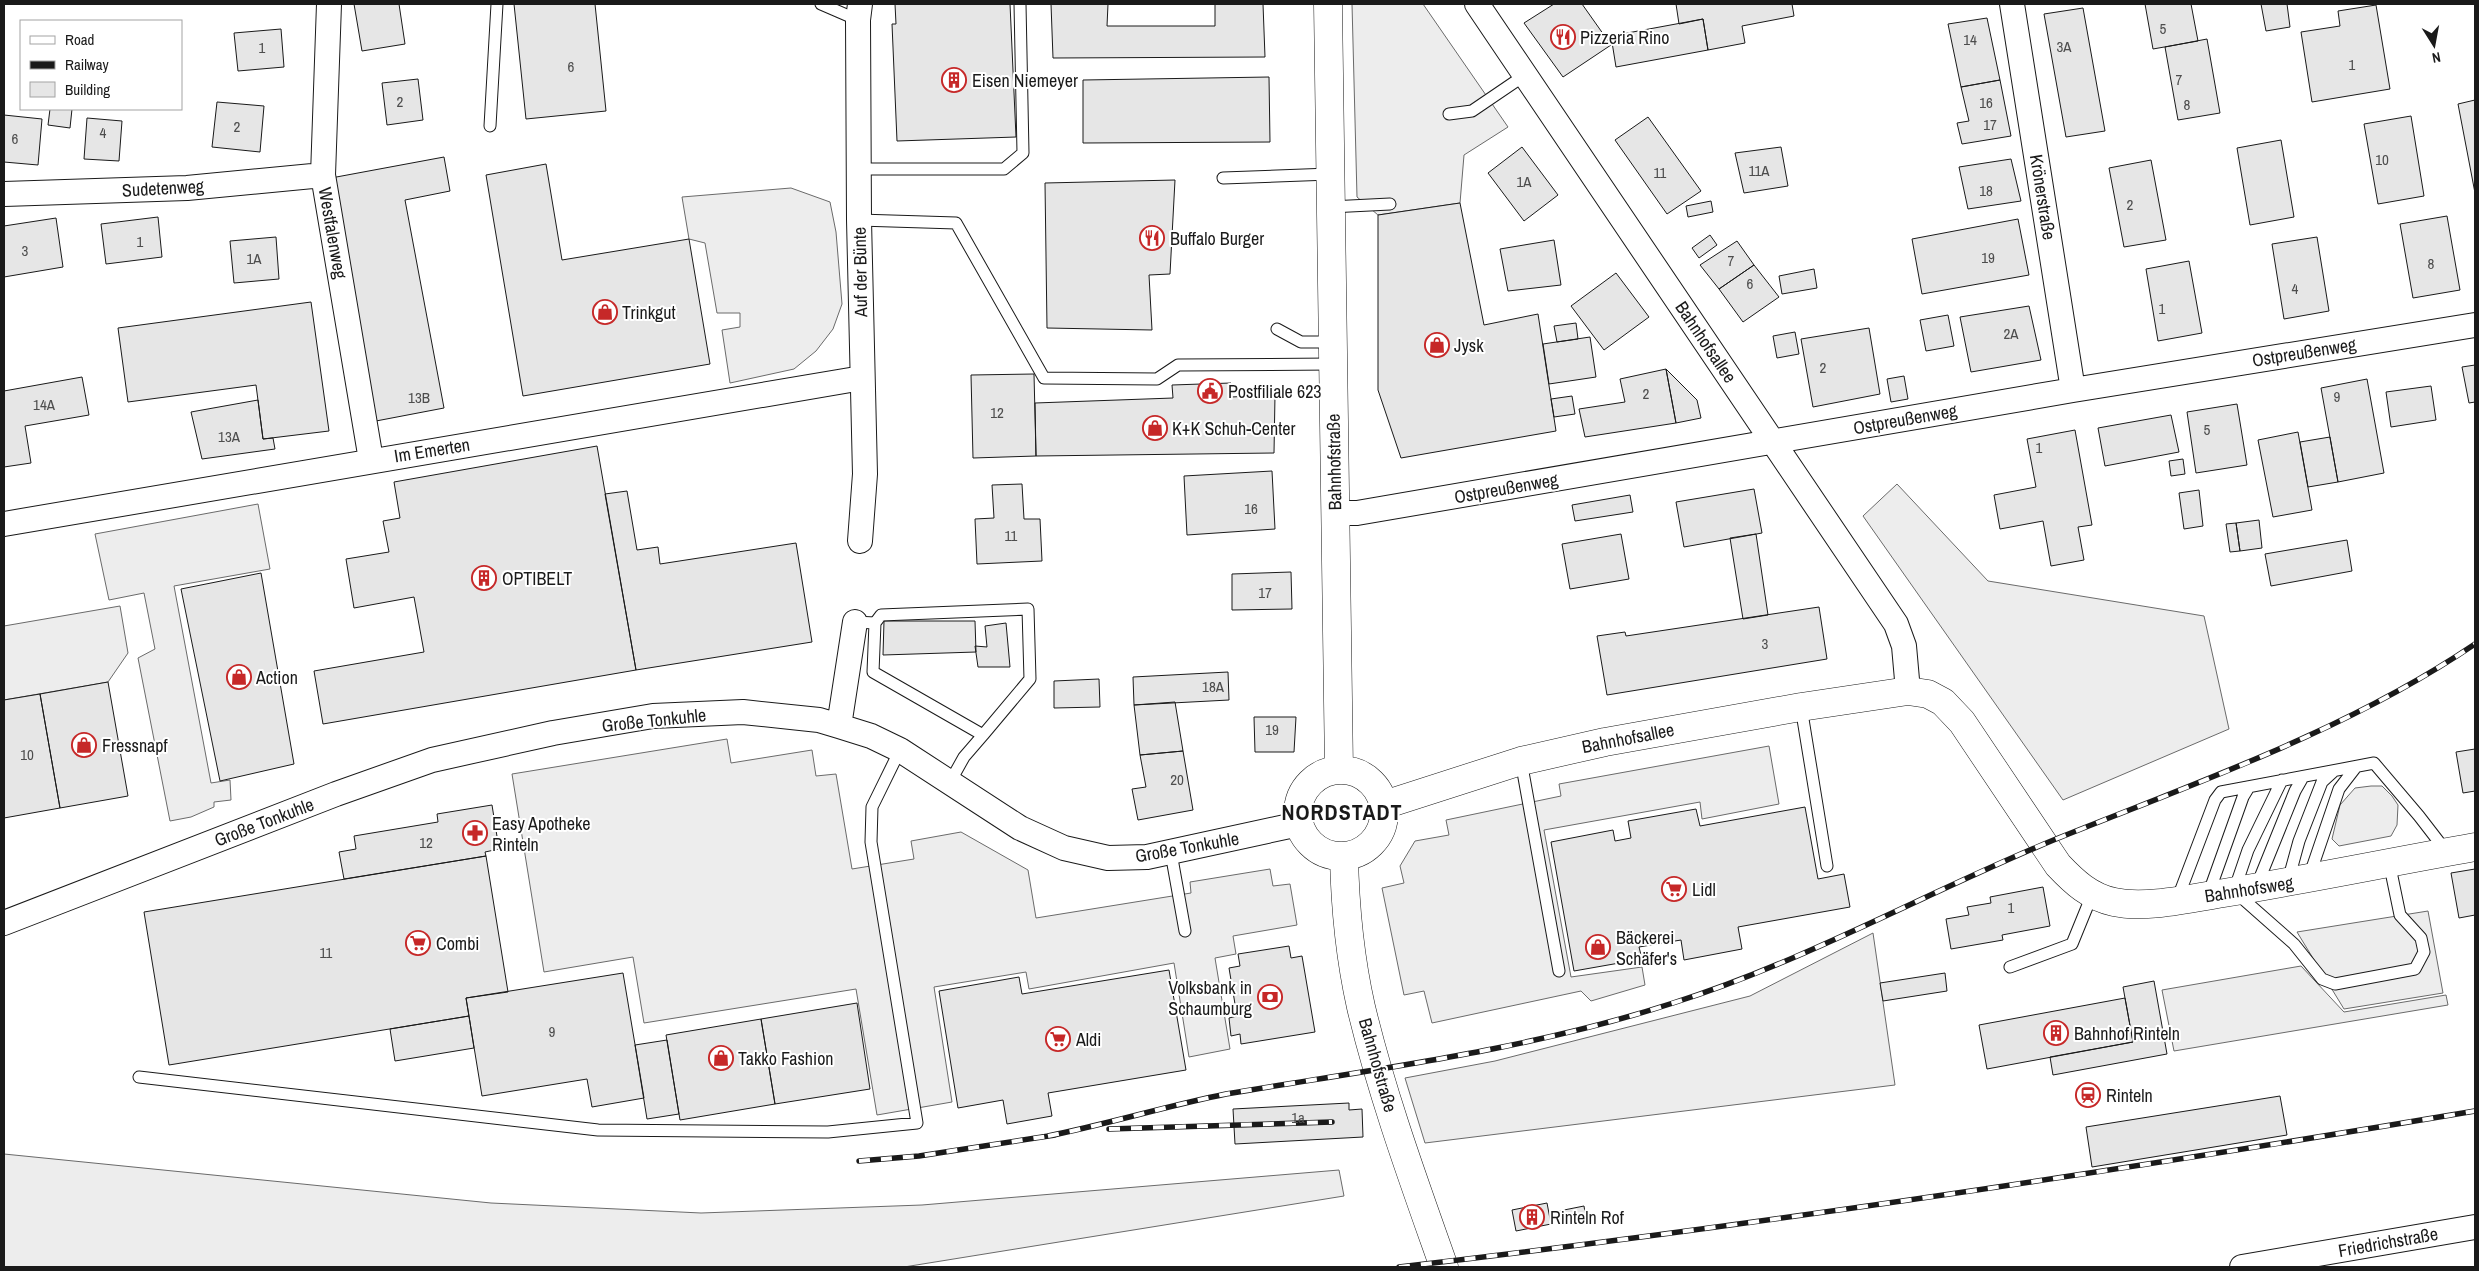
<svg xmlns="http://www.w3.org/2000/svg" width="2479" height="1271" viewBox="0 0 2479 1271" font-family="'Archivo Narrow',sans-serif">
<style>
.built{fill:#ededed;stroke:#6a6a6a}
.building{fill:#e6e6e6;stroke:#1a1a1a}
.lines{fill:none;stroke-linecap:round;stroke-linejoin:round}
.service-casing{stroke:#1a1a1a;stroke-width:13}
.minor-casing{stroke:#1a1a1a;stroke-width:26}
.tertiary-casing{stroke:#1a1a1a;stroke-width:29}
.secondary-casing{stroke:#1a1a1a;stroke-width:29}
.service{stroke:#fff;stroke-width:11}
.minor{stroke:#fff;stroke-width:24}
.tertiary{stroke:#fff;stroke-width:28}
.secondary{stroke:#fff;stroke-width:28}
.rail-casing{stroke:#1a1a1a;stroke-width:5.5}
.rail{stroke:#fff;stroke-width:4;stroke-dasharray:11;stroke-linecap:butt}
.labels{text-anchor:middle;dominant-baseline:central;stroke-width:4;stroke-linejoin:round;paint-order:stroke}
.number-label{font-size:15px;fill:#4d4d4d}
.poi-label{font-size:18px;fill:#1a1a1a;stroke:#fff;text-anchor:start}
.street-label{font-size:18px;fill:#1a1a1a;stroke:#fff}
.district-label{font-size:22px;font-weight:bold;letter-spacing:1px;fill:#1a1a1a;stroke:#fff}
</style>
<rect width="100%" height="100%" fill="#fff"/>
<path class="built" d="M1352,4h71l85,123 -44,28 -4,48 -82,12 -21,-18z
M791,188l39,14 6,30 6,72 -9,25 -17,22 -22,18 -64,14 -8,-53 18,-3v-14h-23l-12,-70 -16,-4 -7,-42z
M1897,484l91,97 216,35 25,113 -166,71 -200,-284z
M258,504l12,65 -96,17 37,197 19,-3 1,20 -17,2v5l-23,10 -21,4 -32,-163 17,-9 -11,-56 -35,7 -14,-66z
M120,606l8,47 -20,29 -104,18v-74z
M727,739l4,24 81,-13 4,26 20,-2 16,95 62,-10 -3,-18 50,-9 67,38 8,48 155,-25 -1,-11 80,-13 3,17 17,-2 7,41 -64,11 3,18 -21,4 15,91 -41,8 -15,-94 -145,26 -3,-17 -92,15 18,115 -75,13 -21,-126 -212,34 -11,-66 -89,15 -32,-198z
M1769,746l10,58 -77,15 -2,-17 -156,28 27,147 71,-10 3,18 -54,16 -10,-10 -149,32 -8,-32 -20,4 -22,-107 22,-5 -4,-17 15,-25 34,-6 -3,-15 115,-24 -2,-12z
M2371,786h11l10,10 6,9 -1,20 -6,11 -52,10 -7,-7 8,-34 15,-17z
M2428,911l15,82 -99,16 -47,-77z
M1873,933l22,152 -470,58 -20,-65 90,-17 255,-65z
M2301,966l43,46 102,-17 2,10 -274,46 -12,-61z
M4,1154l487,49 210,10 221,-8 417,-35 5,26 -440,71h-900z"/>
<path class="building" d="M354,4h45l6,40 -43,7z
M514,4h81l11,107 -80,8z
M895,4h115l6,133 -119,4 -5,-117h4z
M1051,4h57l-1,22h108v-22h48l2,53 -212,1z
M1554,4h28l29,41 -48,32 -39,-54z
M1676,4h116l2,12 -52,10 3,17 -37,7 -5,-31 -24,5z
M2145,4h46l7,37 -45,8z
M2261,4h26l3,23 -24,4z
M2376,5l14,84 -78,13 -11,-70 39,-6 -2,-15z
M2083,8l22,123 -39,6 -22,-123z
M1987,18l13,62 -39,7 -13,-63z
M1703,19l5,31 -92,17 -5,-31z
M281,29l3,38 -46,4 -4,-38z
M2207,39l13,74 -42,7 -13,-73z
M1269,77l1,65 -187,1v-63z
M418,79l5,41 -36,5 -5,-42z
M2000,80l11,56 -49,8 -5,-21 12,-2 -8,-34z
M2475,100v93l-17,-89z
M217,102l47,4 -4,46 -48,-5z
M50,109h22l-2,19 -22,-3z
M4,115l38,4 -4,46 -34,-3z
M2411,116l13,80 -46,8 -14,-80z
M1648,117l53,74 -34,23 -52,-74z
M87,118l35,3 -3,40 -35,-2z
M2281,140l13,77 -44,8 -13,-77z
M1522,147l36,48 -34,26 -36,-48z
M1781,147l7,39 -44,7 -9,-40z
M444,157l6,34 -45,9 39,208 -68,13 -45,-243z
M2011,159l10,42 -53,8 -9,-42z
M2151,160l15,80 -42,7 -15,-79z
M546,164l16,96 127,-21 21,125 -187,32 -37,-221z
M1175,180l-5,94 -21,1 3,55 -105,-2 -2,-145z
M1711,201l2,11 -25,5 -2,-11z
M1460,203l24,122 54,-11 18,117 -155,27 -23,-68v-175z
M2447,216l13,74 -47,8 -13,-74z
M158,217l4,40 -56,7 -5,-40z
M56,218l7,49 -59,10v-51z
M2018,219l11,56 -107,19 -10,-55z
M1710,235l7,10 -18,13 -7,-10z
M276,237l3,42 -45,4 -4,-42z
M2317,237l12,74 -45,8 -12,-75z
M1554,240l7,45 -53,6 -8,-42z
M1737,241l17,24 -35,24 -19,-24z
M2189,261l13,72 -44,8 -12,-72z
M1754,265l25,32 -36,25 -24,-33z
M1814,269l3,19 -35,6 -3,-18z
M1616,273l33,44 -45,33 -33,-44z
M311,302l18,129 -66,8 -7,-54 -128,17 -10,-74z
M2029,306l12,54 -70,12 -11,-55z
M1948,315l6,31 -28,5 -6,-31z
M1576,323l2,16 -21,3 -3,-16z
M1869,328l11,66 -67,13 -12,-68z
M1795,332l4,22 -22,4 -4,-22z
M1590,337l6,40 -47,7 -6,-40z
M2475,365v37l-6,1 -7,-36z
M1666,369l10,54 -91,14 -6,-28 46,-7 -5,-23z
M1666,369l31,31 4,18 -25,5z
M1034,374l2,82 -63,2 -2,-83z
M1904,376l4,23 -17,3 -4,-23z
M82,377l7,38 -64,11 6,37 -27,4v-76z
M2367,379l17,94 -46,9 -17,-94z
M1231,383v14l44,-2 -1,58 -238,3 -1,-53 138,-5 -1,-13z
M2431,386l5,34 -45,7 -5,-35z
M1572,396l3,18 -21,3 -3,-18z
M258,400l5,39 10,-1 2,11 -73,10 -11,-47z
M2237,404l10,61 -51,8 -9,-61z
M2171,415l8,37 -74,14 -7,-38z
M2075,430l17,95 -14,2 6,33 -33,6 -8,-45 -43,8 -6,-34 42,-8 -9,-48z
M2298,432l14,78 -39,7 -15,-77z
M2330,437l8,45 -30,5 -8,-45z
M597,446l39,224 -313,54 -9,-53 110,-19 -10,-55 -60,11 -8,-49 43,-7 -6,-31 17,-3 -6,-36z
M2183,459l2,15 -14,2 -2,-15z
M1272,471l3,58 -88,6 -3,-59z
M1022,484l2,35h16l2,42 -65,3 -2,-45 19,-1 -2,-33z
M1754,489l8,44 -78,14 -8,-45z
M2199,490l4,36 -19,3 -5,-36z
M627,491l10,59 21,-3 2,17 136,-21 16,99 -176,28 -31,-176z
M1630,495l3,17 -58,9 -3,-16z
M2259,520l3,28 -22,3 -4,-28z
M2236,523l4,28 -10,1 -4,-28z
M1621,534l8,45 -59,10 -8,-45z
M1756,534l12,81 -25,4 -13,-81z
M2347,540l5,31 -81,15 -6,-32z
M1291,572l1,37 -60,1v-36z
M261,573l33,191 -74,17 -39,-192z
M1819,607l8,52 -220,36 -10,-59 28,-4 1,4z
M884,621h91l1,31 -93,3z
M1006,623l4,44h-32l-3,-21 12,1 -2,-21z
M1228,672l1,28 -95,5 -1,-28z
M1099,679l1,28 -46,1v-27z
M108,682l20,114 -68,12 -20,-114z
M40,694l20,114 -56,10v-118z
M1175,702l8,49 -43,4 -6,-50z
M1254,717h42l-2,35h-39z
M2475,749v42l-12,2 -7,-41z
M1183,751l10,59 -55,10 -6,-31 14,-2 -6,-32z
M492,805l7,44 -14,3 1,4 -142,23 -5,-27 17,-3 -2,-13 84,-14 -1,-8z
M1805,807l13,72 26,-5 6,33 -112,20 4,22 -58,11 -3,-20 -42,7 3,12 -68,12 -23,-129 62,-12 2,11 16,-3 -3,-17 68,-12 4,17z
M486,856l22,136 -42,6 3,18 -300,49 -25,-153z
M2475,869v46l-16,3 -8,-45z
M2043,887l7,39 -48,9 1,5 -52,9 -5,-30 23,-4 -2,-8 24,-4 -1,-6z
M1289,946l2,12 11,-2 13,76 -74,12 -1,-10 -9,2 -2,-18 8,-2 -8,-48 11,-2 -2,-12z
M1169,970l17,100 -138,23 4,23 -45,8 -4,-24 -45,8 -19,-117 80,-14 3,17z
M623,973l21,125 -52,9 -5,-28 -105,17 -16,-98z
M1945,973l2,18 -64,10 -3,-18z
M2154,981l13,73 -114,21 -3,-18 83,-15 -10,-55z
M2125,998l8,44 -146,27 -8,-44z
M857,1003l13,86 -95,15 -14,-85z
M469,1016l5,32 -79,13 -5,-32z
M761,1019l14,85 -95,16 -14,-85z
M667,1040l12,74 -32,5 -12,-74z
M2280,1096l7,39 -195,32 -6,-40z
M1349,1103v7l13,-1 1,28 -128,7 -2,-35z
M1547,1203l4,21 -35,7 -4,-21z
M1584,1206l2,13 -24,5 -3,-13z"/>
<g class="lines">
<defs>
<path id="service" d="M821,4l37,16
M1449,114l23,-3 53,-36
M490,126l7,-122
M858,169h146l19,-16 -3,-149
M1223,178l107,-4
M1330,207l60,-3
M859,220l97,3 88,155 113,1 21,-14 155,-1
M1277,329l24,13h31
M855,622l20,1 6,-8 147,-6 2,70 -47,56 -110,-63 2,-49
M1801,707l26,159
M1521,761l38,210
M2282,780l-34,70 -14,41 60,53 28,35 13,5 80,-15 9,-17 -3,-14 -21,-23 -11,-53
M950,782l14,-25 19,-22
M1171,853l14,78
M2309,877l30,-88 17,-22
M2288,881l11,-40 23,-59 12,-11
M2257,885l38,-94 8,-14
M2208,895l35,-98 6,-10
M2177,900l38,-100 6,-8 153,-29 45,53 27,35
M2010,967l62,-23 20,-49
M139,1077l459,53 230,2 89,-9 -46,-281 1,-35 28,-57"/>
<path id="minor" d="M329,4l-6,171 48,285
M860,4l-2,16 1,200 6,254 -5,67
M1477,4l419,620 8,22 4,45
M2012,4l61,386
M4,194l183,-6 136,-13
M1335,513h22l716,-123 402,-65
M4,524l858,-146
M839,726l16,-104
M4,923l332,-129 96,-34 121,-27 100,-17 90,-4 76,8 20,6 32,10 29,14 120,78 44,20 44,10 39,-1 152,-33
M2242,1267l233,-40"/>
<path id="tertiary" d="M1384,805l137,-44 84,-19 196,-35 107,-16 20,3 15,8 19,20 96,143c16,17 32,32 56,37 32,7 78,-4 110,-9 84,-14 167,-31 251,-46"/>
<path id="secondary" d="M1328,4l11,766
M1298 813a43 43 0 1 1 86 0a43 43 0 1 1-86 0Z
M1344,856c1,50 6,102 17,151 21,88 53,175 83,260"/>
</defs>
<use href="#service" class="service-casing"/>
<use href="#minor" class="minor-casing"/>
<use href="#tertiary" class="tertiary-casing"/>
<use href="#secondary" class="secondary-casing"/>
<use href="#service" class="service"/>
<use href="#minor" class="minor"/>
<use href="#tertiary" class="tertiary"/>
<use href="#secondary" class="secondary"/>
<defs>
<path id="rail" d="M1109,1129l223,-7
M1048,1136c60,-12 118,-30 178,-42 149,-25 303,-44 447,-91 133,-42 254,-111 383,-164 142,-57 292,-109 419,-195
M859,1161l60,-5 136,-21
M1399,1267c360,-42 719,-96 1076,-156"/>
</defs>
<use href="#rail" class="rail-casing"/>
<use href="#rail" class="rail"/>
</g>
<defs>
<symbol id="restaurant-ring" viewBox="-11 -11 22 22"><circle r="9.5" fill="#fff" stroke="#c62828" stroke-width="1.5"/><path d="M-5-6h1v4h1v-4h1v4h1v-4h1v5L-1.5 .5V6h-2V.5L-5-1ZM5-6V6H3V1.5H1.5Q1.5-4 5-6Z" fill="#c62828"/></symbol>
<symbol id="building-ring" viewBox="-11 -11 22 22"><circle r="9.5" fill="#fff" stroke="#c62828" stroke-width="1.5"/><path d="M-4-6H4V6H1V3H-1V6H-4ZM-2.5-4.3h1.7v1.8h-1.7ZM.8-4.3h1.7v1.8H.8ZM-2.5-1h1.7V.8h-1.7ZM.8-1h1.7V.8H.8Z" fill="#c62828"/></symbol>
<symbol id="shop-ring" viewBox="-11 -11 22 22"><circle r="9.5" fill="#fff" stroke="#c62828" stroke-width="1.5"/><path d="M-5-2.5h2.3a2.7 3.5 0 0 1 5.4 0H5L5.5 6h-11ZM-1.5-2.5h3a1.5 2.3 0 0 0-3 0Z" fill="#c62828"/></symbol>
<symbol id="civic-ring" viewBox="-11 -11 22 22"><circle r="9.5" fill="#fff" stroke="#c62828" stroke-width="1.5"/><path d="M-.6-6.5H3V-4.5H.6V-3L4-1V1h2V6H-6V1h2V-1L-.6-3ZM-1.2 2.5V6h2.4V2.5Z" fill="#c62828"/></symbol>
<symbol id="pharmacy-ring" viewBox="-11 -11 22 22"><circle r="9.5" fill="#fff" stroke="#c62828" stroke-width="1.5"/><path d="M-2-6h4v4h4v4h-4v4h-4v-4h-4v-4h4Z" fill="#c62828"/></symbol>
<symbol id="supermarket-ring" viewBox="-11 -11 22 22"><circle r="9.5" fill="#fff" stroke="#c62828" stroke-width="1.5"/><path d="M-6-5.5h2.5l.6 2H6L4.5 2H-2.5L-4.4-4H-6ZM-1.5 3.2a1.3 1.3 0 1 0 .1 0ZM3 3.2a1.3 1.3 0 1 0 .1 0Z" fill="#c62828"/></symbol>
<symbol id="bank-ring" viewBox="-11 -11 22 22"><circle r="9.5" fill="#fff" stroke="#c62828" stroke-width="1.5"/><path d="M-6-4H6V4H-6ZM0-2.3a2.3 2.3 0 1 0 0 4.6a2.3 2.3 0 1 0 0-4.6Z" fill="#c62828"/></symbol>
<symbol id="station-ring" viewBox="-11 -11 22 22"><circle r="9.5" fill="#fff" stroke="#c62828" stroke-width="1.5"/><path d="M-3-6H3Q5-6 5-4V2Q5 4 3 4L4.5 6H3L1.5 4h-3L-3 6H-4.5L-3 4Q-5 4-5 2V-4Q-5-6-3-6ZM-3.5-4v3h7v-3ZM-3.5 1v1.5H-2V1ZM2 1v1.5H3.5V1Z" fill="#c62828"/></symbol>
</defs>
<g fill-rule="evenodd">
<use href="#restaurant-ring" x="1549" y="23" width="28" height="28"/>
<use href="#building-ring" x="940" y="66" width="28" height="28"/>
<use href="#restaurant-ring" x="1138" y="224" width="28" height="28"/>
<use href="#shop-ring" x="591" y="298" width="28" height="28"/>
<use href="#shop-ring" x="1423" y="331" width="28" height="28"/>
<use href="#civic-ring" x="1196" y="377" width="28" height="28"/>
<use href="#shop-ring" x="1141" y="414" width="28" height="28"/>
<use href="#building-ring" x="470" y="564" width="28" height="28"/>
<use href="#shop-ring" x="225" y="663" width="28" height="28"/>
<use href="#shop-ring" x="70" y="731" width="28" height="28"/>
<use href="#pharmacy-ring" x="461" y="819" width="28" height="28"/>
<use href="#supermarket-ring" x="1660" y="875" width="28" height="28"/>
<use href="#supermarket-ring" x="404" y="929" width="28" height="28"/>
<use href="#shop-ring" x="1584" y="933" width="28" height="28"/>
<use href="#bank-ring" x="1256" y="983" width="28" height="28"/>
<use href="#building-ring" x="2042" y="1019" width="28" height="28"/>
<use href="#supermarket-ring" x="1044" y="1025" width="28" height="28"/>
<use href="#shop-ring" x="707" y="1044" width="28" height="28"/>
<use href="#station-ring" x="2074" y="1081" width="28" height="28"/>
<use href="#building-ring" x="1518" y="1203" width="28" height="28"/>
</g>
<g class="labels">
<g class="number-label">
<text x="2163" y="28">5</text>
<text x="1970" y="39">14</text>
<text x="2064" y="46">3A</text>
<text x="262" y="47">1</text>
<text x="2352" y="64">1</text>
<text x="571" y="66">6</text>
<text x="2179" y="79">7</text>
<text x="400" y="101">2</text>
<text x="1986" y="102">16</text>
<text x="2187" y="104">8</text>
<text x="1990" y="124">17</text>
<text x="237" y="126">2</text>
<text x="103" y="132">4</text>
<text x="15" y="138">6</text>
<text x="2382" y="159">10</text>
<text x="1759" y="170">11A</text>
<text x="1660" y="172">11</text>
<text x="1524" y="181">1A</text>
<text x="1986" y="190">18</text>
<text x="2130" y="204">2</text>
<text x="140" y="241">1</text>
<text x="25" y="250">3</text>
<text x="1988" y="257">19</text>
<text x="254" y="258">1A</text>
<text x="1731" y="260">7</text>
<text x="2431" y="263">8</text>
<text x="1750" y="283">6</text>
<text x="2295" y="288">4</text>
<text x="2162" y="308">1</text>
<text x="2011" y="333">2A</text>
<text x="1823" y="367">2</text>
<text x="1646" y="393">2</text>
<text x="2337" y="396">9</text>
<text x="419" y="397">13B</text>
<text x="44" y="404">14A</text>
<text x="997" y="412">12</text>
<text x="2207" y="429">5</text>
<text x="229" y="436">13A</text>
<text x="2039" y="447">1</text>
<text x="1251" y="508">16</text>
<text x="1011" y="535">11</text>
<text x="1265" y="592">17</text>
<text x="1765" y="643">3</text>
<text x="1213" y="686">18A</text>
<text x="1272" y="729">19</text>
<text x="27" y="754">10</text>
<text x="1177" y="779">20</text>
<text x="426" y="842">12</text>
<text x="2011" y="907">1</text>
<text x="326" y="952">11</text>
<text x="552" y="1031">9</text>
<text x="1298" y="1117">1a</text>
</g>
<g class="poi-label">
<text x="1580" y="37">Pizzeria Rino</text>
<text x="972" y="80">Eisen Niemeyer</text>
<text x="1170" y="238">Buffalo Burger</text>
<text x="622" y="312">Trinkgut</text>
<text x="1454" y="345">Jysk</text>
<text x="1228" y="391">Postfiliale 623</text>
<text x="1172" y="428">K+K Schuh-Center</text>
<text x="502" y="578">OPTIBELT</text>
<text x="256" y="677">Action</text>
<text x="102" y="745">Fressnapf</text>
<text x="492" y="823">Easy Apotheke<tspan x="492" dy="21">Rinteln</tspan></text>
<text x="1692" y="889">Lidl</text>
<text x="1616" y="937">Bäckerei<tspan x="1616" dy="21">Schäfer's</tspan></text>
<text x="436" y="943">Combi</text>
<text x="1252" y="987" text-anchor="end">Volksbank in<tspan x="1252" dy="21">Schaumburg</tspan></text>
<text x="2074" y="1033">Bahnhof Rinteln</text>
<text x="1076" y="1039">Aldi</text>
<text x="738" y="1058">Takko Fashion</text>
<text x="2106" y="1095">Rinteln</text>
<text x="1550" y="1217">Rinteln Rof</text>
</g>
<g class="street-label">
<text transform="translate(163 188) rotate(-3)">Sudetenweg</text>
<text transform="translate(2043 197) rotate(81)">Krönerstraße</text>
<text transform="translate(333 233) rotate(80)">Westfalenweg</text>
<text transform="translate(860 272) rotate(-91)">Auf der Bünte</text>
<text transform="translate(1706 342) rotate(56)">Bahnhofsallee</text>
<text transform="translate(2304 352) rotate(-9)">Ostpreußenweg</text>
<text transform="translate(1905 419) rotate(-10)">Ostpreußenweg</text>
<text transform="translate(432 450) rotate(-9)">Im Emerten</text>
<text transform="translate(1334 462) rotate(-91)">Bahnhofstraße</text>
<text transform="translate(1506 488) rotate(-10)">Ostpreußenweg</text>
<text transform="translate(654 720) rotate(-6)">Große Tonkuhle</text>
<text transform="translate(1628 738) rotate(-11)">Bahnhofsallee</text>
<text transform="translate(264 822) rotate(-21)">Große Tonkuhle</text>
<text transform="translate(1187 847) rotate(-10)">Große Tonkuhle</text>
<text transform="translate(2249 889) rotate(-9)">Bahnhofsweg</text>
<text transform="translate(1378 1065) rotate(74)">Bahnhofstraße</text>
<text transform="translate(2388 1242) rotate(-10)">Friedrichstraße</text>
</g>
<g class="district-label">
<text x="1342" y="812">NORDSTADT</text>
</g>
</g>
<rect width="2479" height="1271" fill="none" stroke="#1a1a1a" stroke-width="10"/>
<rect x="20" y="20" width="162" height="90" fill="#ffffff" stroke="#a3a3a3"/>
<rect x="30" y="36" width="25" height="8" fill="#ffffff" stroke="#a3a3a3"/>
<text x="65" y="45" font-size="15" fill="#1a1a1a">Road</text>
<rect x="30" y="61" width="25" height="8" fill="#1a1a1a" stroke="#a3a3a3"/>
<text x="65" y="70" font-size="15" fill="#1a1a1a">Railway</text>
<rect x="30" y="82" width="25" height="15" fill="#e6e6e6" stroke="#a3a3a3"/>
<text x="65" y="95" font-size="15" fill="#1a1a1a">Building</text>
<g transform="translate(2434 45) rotate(169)" stroke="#ffffff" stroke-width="4" paint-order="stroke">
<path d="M0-4L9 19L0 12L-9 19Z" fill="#1a1a1a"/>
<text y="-8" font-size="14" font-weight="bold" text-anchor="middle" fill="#1a1a1a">N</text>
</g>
</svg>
